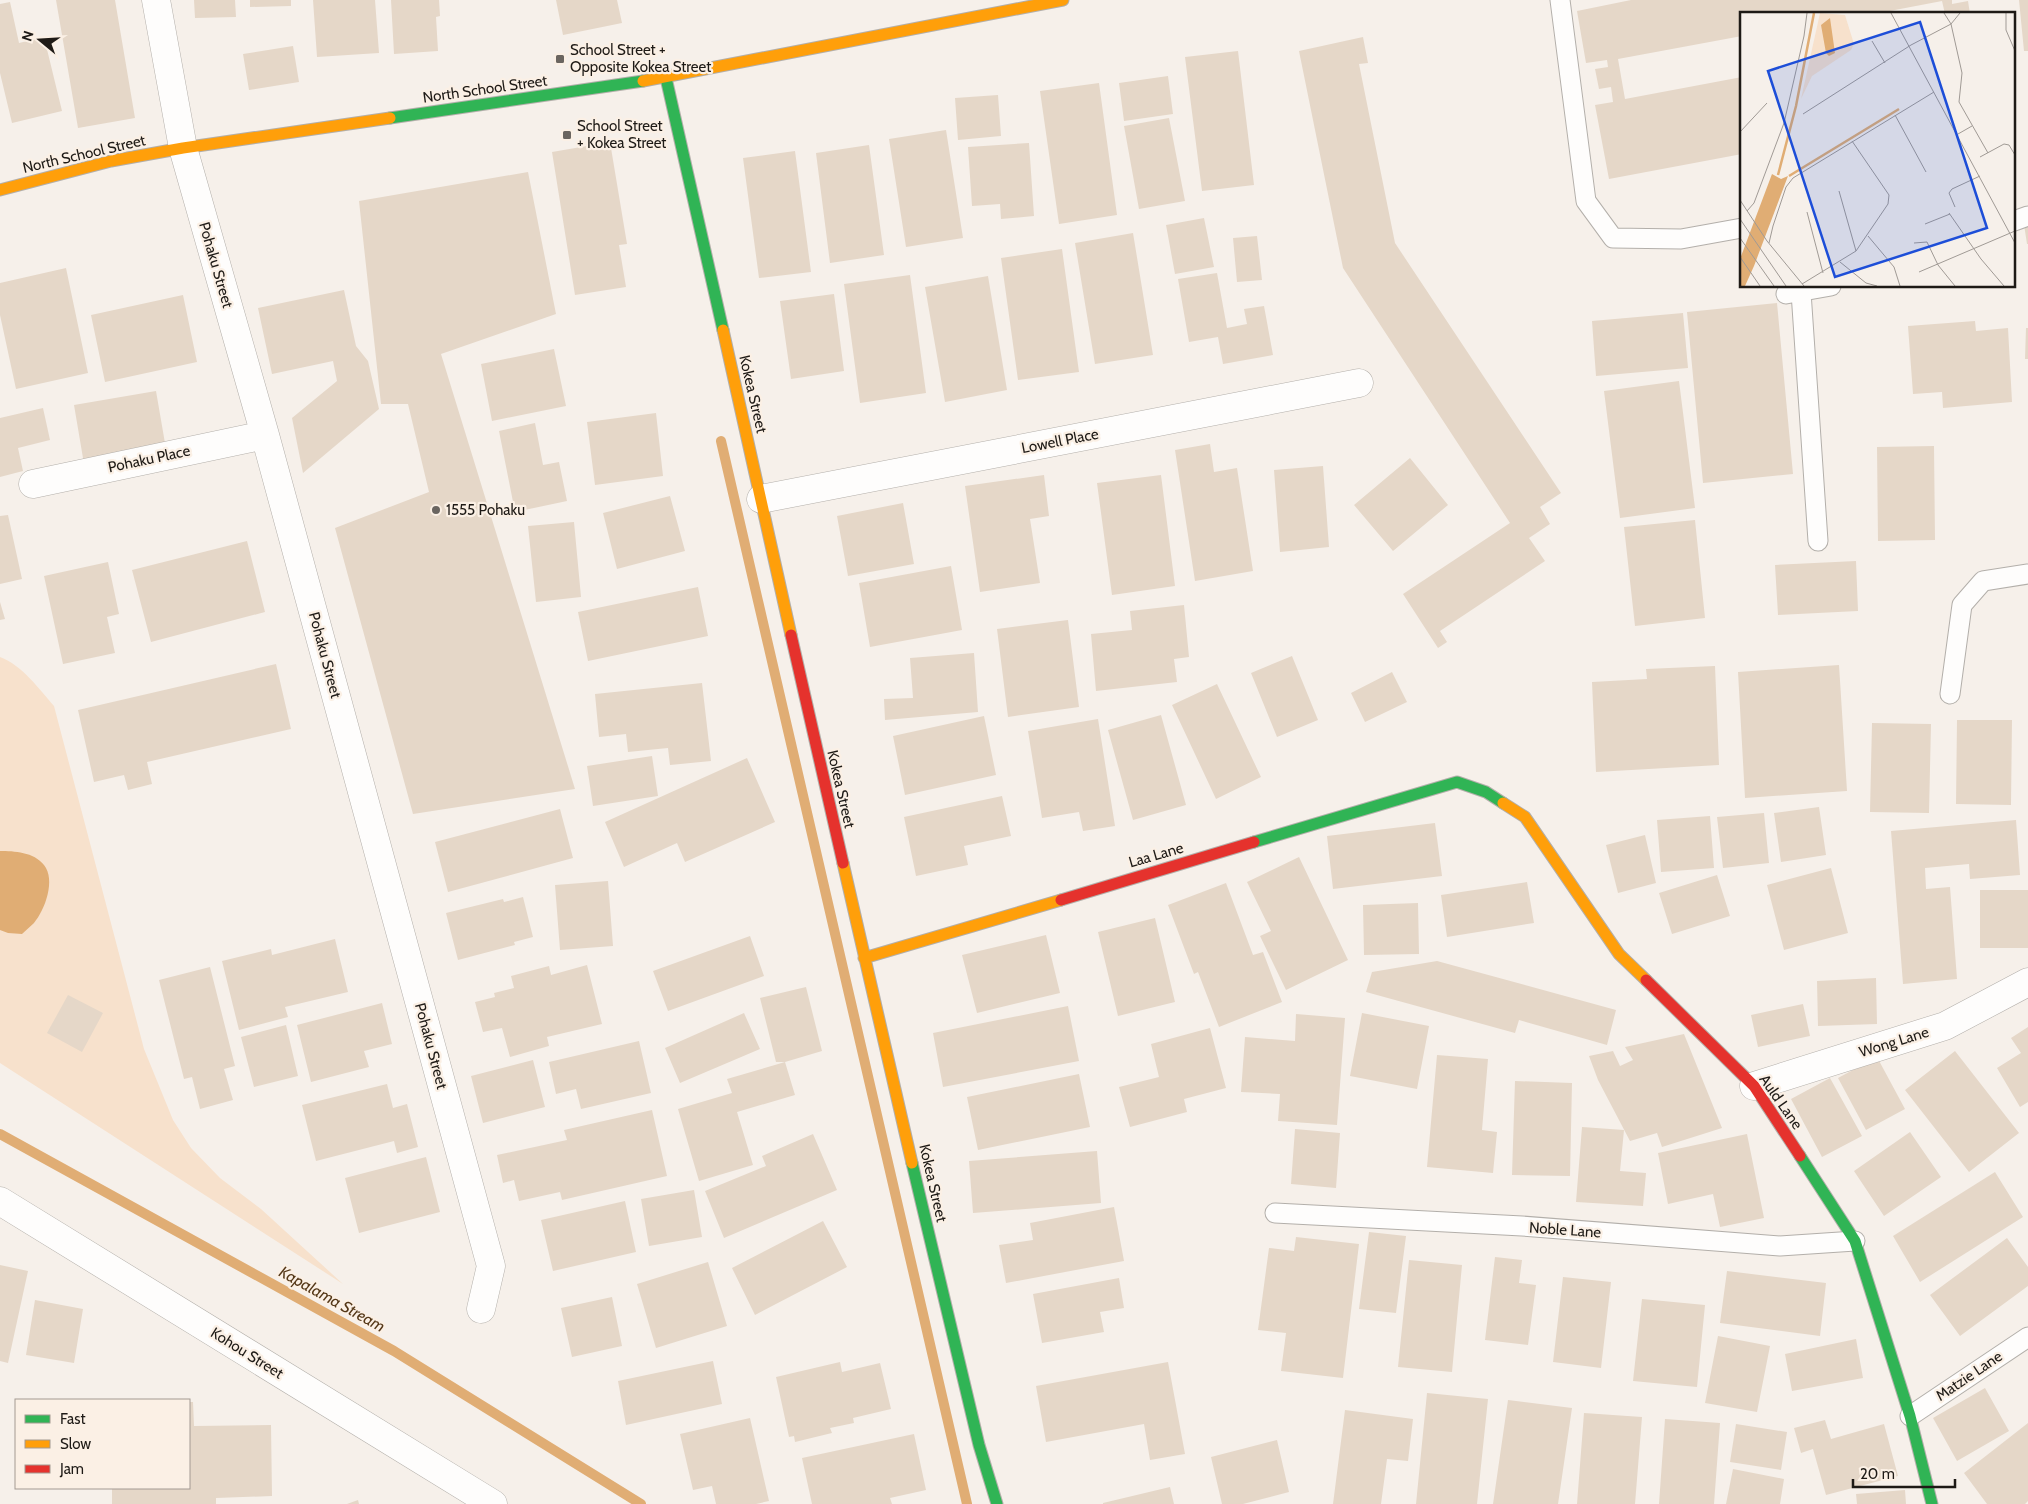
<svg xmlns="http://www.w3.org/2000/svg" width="2028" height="1504" viewBox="0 0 2028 1504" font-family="Cabin,sans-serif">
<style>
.green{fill:#f7e1cc}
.water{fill:#e0ad74}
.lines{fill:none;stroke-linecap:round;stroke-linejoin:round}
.stream{stroke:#e0ad74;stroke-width:10}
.building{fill:#e5d7c8}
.lane-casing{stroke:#b3afaa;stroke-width:21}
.street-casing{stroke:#b3afaa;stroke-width:29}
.fast-casing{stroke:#b3afaa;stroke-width:13}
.slow-casing{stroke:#b3afaa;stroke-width:13}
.jam-casing{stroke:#b3afaa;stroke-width:13}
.lane{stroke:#fefdfc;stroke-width:19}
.street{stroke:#fefdfc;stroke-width:28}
.fast{stroke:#30b455;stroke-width:11}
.slow{stroke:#ff9f0a;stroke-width:11}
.jam{stroke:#e5322d;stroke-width:11}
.poi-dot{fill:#6a6560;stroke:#fbf0e5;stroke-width:2}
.labels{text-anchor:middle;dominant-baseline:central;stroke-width:4.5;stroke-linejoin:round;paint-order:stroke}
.poi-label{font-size:15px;fill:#1e1a16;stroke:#fbf0e5;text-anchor:start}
.street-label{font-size:15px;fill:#1e1a16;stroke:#fbf0e5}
.water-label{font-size:16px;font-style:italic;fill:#543717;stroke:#fbf0e5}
.inset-river{fill:none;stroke:#e0ad74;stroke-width:2.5}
.inset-road{fill:none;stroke:#a09a95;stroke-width:1}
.view{fill:#1d4ed8;fill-opacity:0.15;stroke:#1d4ed8;stroke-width:2.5}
.inset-edge{fill:none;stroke:#1e1a16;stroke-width:2.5}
</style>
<rect width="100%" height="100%" fill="#f6f0ea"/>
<path class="green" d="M0,657c22,8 39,32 54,49l90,343 29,71 18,28 29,30 41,31 82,75 -343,-221z"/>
<path class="water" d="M0,851c14,0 34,1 44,14 12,15 1,45 -10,58 -4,4 -8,7 -12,11l-14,-1 -8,-3z"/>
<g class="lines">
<path class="stream" d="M721,441l246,1063
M0,1134l394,217 247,153"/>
</g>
<path class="building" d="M56,0h59l20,118 -57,10z
M194,0h41l1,17 -41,1z
M250,0h41v6l-41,1z
M313,0h62l4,53 -62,4z
M391,0h48l1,16 -4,1 2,34 -44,3z
M556,0h61l5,23 -59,12z
M1631,0h321v4l16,-3 2,13h-25l-3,-13 -68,13h-132v22l-124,23 7,40 117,-22v77l-133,25 -14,-74 18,-3 -2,-15 -12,2 -4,-20 13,-2 -1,-7 -21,3 -9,-52z
M2019,0h9v51h-4z
M10,2l9,41 25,-6 18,74 -50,12 -12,-50v-69z
M1363,37l5,26 -9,1 36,179 166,250 -21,14 10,17 -21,14 16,23 -105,70 7,11 -9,6 -35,-54 107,-71 -167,-255 -44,-217z
M293,46l6,36 -50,8 -6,-36z
M1238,51l16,134 -52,6 -17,-134z
M1168,76l5,38 -49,7 -5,-38z
M1099,83l18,132 -58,9 -19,-133z
M998,95l3,41 -43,4 -3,-42z
M1169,118l16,83 -46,8 -15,-83z
M946,130l17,108 -57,9 -17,-108z
M610,142l17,102 -8,1 7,42 -51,8 -23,-143z
M1029,143l5,73 -33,3 -1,-15 -28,2 -4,-59z
M869,145l15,110 -54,8 -14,-110z
M795,151l16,121 -52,6 -16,-120z
M528,172l28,142 -115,40 134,435 -162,25 -78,-286 94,-36 -21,-88h-27l-22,-203z
M2028,217v27h-1l-4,-26z
M1204,218l10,49 -39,7 -9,-49z
M1133,233l20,122 -58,9 -20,-121z
M1257,236l5,44 -25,2 -4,-44z
M1062,249l17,123 -61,8 -17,-122z
M66,268l22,105 -72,16 -16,-74v-32z
M1217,273l10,55 20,-4 -3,-15 20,-3 9,49 -50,9 -5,-27 -29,5 -11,-63z
M910,275l16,118 -66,10 -16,-119z
M988,276l19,114 -62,12 -20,-115z
M344,290l12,56 12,15 11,48 -76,64 -11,-55 45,-37 -4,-20 -61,13 -14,-66z
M834,294l10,77 -53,8 -11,-78z
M183,295l14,67 -92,20 -14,-67z
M1777,303l16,171 -90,9 -16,-171z
M1683,313l5,55 -92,8 -4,-55z
M1975,321l1,10 32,-3 4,74 -69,6 -1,-16 -29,2 -5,-68z
M2026,328h2v31h-3z
M554,349l12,57 -74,15 -11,-57z
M1679,381l16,127 -75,10 -16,-127z
M156,391l10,58 -82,15 -10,-59z
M43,408l7,32 -32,8 5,23 -23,6v-59z
M656,413l7,63 -68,9 -8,-63z
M535,423l8,42 16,-3 8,39 -52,11 -16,-81z
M1210,444l4,28 23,-4 16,103 -58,10 -20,-131z
M1934,446l1,94 -57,1 -1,-94z
M1410,458l38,47 -55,46 -39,-46z
M1323,466l6,81 -49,5 -6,-82z
M1044,475l5,41 -19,3 10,64 -60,9 -15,-106z
M1161,475l14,111 -63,9 -15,-112z
M670,496l15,55 -68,18 -14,-56z
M903,503l11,61 -66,12 -11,-60z
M8,515l14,64 -22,5v-68z
M1695,520l10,98 -70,8 -11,-99z
M574,522l7,75 -45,5 -8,-76z
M247,541l18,71 -114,30 -19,-72z
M1856,561l2,50 -80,4 -3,-50z
M108,562l11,52 -12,3 8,36 -52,11 -19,-88z
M951,566l11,64 -92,17 -11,-64z
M698,587l10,49 -120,25 -10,-49z
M0,602l5,17 -5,1z
M1184,605l5,52 -15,2 3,23 -81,9 -5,-57 41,-4 -2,-19z
M1068,620l11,87 -71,10 -11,-88z
M974,653l4,59 -93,8 -1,-21 29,-1 -3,-40z
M1292,656l26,64 -41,17 -26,-64z
M276,664l15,65 -144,33 5,22 -24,6 -4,-15 -30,7 -16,-72z
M1839,665l8,126 -102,7 -7,-126z
M1715,666l4,99 -123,7 -4,-90 55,-3 -1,-10z
M1392,672l15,30 -42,20 -14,-29z
M702,683l9,78 -41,4 -2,-17 -40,4 -2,-18 -27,3 -4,-43z
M1217,684l44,93 -45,22 -44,-94z
M1161,715l25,90 -53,15 -25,-90z
M984,716l12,59 -91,20 -12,-59z
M1098,719l17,107 -32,5 -4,-19 -37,6 -14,-87z
M1957,720h55l-1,85 -55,-1z
M1872,723l59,1 -2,89 -59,-1z
M652,756l6,40 -65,10 -6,-40z
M747,758l28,64 -90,40 -8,-19 -53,24 -19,-45z
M1002,796l9,40 -47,10 4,19 -52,11 -12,-59z
M1819,807l7,48 -45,7 -7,-49z
M560,809l13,49 -125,34 -13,-50z
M1764,813l5,50 -46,5 -6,-51z
M1710,816l4,52 -53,4 -4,-52z
M2016,820l4,55 -50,4 -1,-15 -44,4 1,21 24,-2 7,92 -54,5 -12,-153z
M1435,823l7,53 -109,13 -6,-53z
M1645,835l11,48 -38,10 -12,-48z
M1299,857l49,103 -62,30 -26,-54 11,-5 -24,-49z
M1831,868l17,65 -64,17 -17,-65z
M1717,875l13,41 -58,18 -13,-41z
M608,881l5,65 -53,4 -5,-65z
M1527,882l7,41 -87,14 -6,-42z
M1226,883l27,72 10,-3 19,50 -63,25 -21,-55 -4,2 -26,-69z
M1980,890h48v58h-48z
M523,897l10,40 -19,5 1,3 -57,15 -12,-47 57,-14 1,3z
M1418,903l1,51 -55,1 -1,-50z
M1155,918l20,84 -57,14 -20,-84z
M1046,935l14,58 -83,20 -15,-58z
M750,936l14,40 -96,35 -15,-40z
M335,939l13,53 -63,15 3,10 -49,13 -17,-69 49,-12 1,6z
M1437,961l179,49 -9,35 -88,-25 -4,13 -149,-41 6,-20z
M587,965l15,59 -55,13 2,9 -39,11 -8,-29 -19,4 -8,-30 20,-5 -1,-4 20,-5 -3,-12 38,-10 2,9z
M210,967l25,99 -11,3 9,31 -33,9 -8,-32 -8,2 -25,-99z
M1876,978l1,46 -59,2 -1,-45z
M806,987l16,64 -37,11h-9l-16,-64z
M68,995l35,18 -21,39 -35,-19z
M382,1003l10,41 -28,7 5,16 -58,15 -14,-57z
M1803,1004l7,32 -52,11 -7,-32z
M1068,1006l11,55 -136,26 -10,-54z
M744,1013l16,36 -80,34 -15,-35z
M1362,1013l67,13 -12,63 -67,-13z
M1296,1014l49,4 -8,107 -59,-4 2,-27 -39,-2 4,-55 50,4z
M286,1025l12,51 -44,11 -13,-50z
M2028,1027v75l-8,5 -23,-39 24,-15 -10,-15z
M1210,1028l16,60 -42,11 3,13 -57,15 -11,-40 40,-10 -8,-33z
M1684,1034l38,94 -60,19 -5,-14 -27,8 -32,-61 -9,-24 24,-5 7,15 13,-6 -8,-13z
M639,1041l12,52 -70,16 -5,-20 -20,5 -7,-32z
M1955,1051l64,82 -50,39 -64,-82z
M1437,1055l51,4 -6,71 15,2 -4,41 -66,-6z
M1877,1057l28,52 -39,21 -28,-52z
M533,1060l12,47 -62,16 -12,-47z
M785,1062l10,33 -58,17 16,53 -54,16 -21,-72 54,-16 -5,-14z
M1079,1074l11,53 -112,23 -11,-53z
M1830,1078l32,58 -40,21 -31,-58z
M1515,1081l57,2 -2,93 -58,-1z
M387,1084l6,24 14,-4 11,43 -21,6 -3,-12 -78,20 -14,-56z
M652,1110l15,66 -105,24 -2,-8 -41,9 -5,-21 -11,3 -6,-28 70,-15 -3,-10z
M1582,1127l42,3 -4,41 26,2 -3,33 -67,-4z
M1295,1129l45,4 -4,55 -45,-4z
M1910,1132l31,45 -57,39 -30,-45z
M813,1134l24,56 -113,48 -19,-47 61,-25 -4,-10z
M1747,1134l17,84 -44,9 -7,-33 -45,10 -10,-51z
M1097,1151l4,52 -128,10 -4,-52z
M426,1157l14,55 -81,21 -14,-55z
M1995,1172l28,45 -103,65 -27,-46z
M694,1190l8,47 -53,9 -8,-47z
M625,1201l11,51 -83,19 -12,-51z
M1114,1207l10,54 -118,22 -7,-38 34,-5 -3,-17z
M823,1221l24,46 -92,48 -23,-47z
M1369,1232l37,4 -10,77 -37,-4z
M1296,1237l63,7 -16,134 -62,-7 5,-38 -28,-3 11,-82 25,3z
M2007,1238l21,29v19l-68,50 -30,-41z
M1495,1257l27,3 -3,23 17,2 -8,60 -43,-5z
M1409,1260l53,5 -10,107 -54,-5z
M708,1262l19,64 -71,22 -19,-64z
M0,1265l28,6 -20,92 -8,-2z
M1727,1271l99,12 -6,53 -100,-13z
M1563,1277l48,5 -10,86 -48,-6z
M1119,1278l5,30 -24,4 4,20 -62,11 -9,-49z
M612,1297l10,49 -50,11 -11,-49z
M1642,1299l63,6 -8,82 -64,-6z
M35,1300l48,9 -9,54 -48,-8z
M1718,1336l52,10 -13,66 -52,-9z
M1856,1339l7,39 -71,13 -7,-37z
M713,1361l9,43 -96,21 -8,-44z
M840,1362l2,10 38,-9 11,46 -38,9 1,5 -24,5 2,5 -37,9 -1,-6 -5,1 -13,-60z
M1168,1362l17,92 -35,6 -6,-36 -98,18 -10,-56z
M1985,1388l24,43 -52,30 -24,-43z
M1427,1393l61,6 -11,105h-61z
M1508,1400l64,8 -14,96h-65z
M189,1402h4l1,24 77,-1 1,71 -56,2v6h-104v-16h77z
M1345,1410l68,9 -5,42 -21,-2 -6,45h-48z
M1584,1413l58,4 -7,87h-58z
M750,1418l19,83 -13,3h-40l-4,-18 -19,4 -13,-56z
M1665,1419l55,4 -6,81h-55z
M1825,1420l6,19 53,-15 14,52 -72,19 -13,-46 -12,4 -7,-25z
M2028,1423v78l-3,3h-38l-23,-31z
M1736,1424l51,8 -6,38 -51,-8z
M914,1434l12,56 -36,8 2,6h-80l-10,-46z
M1277,1440l12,52 -46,12h-21l-11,-47z
M1733,1469l51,10 -4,25h-54z
M1170,1487l4,17h-71v-1z
M1905,1490l1,14h-49l-1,-10z
M358,1500l1,4h-12z"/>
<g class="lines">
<defs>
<path id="lane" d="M1560,0l26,201 27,37 68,1 61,-11
M2014,221l14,-5
M1801,292l17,249
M1786,294l45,-8
M1950,694l12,-89 21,-24 45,-7
M1275,1213l247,13 258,20 75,-5
M1910,1416l118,-79"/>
<path id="street" d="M156,0l27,148 82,287 226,831 -10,43
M33,484l232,-49
M761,499l598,-116
M1754,1086l191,-60 83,-44
M0,1201l493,303"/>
<path id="fast" d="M666,78l57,252
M390,118l253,-37
M1254,842l203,-60 29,10 17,11
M1800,1156l55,85 55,175 22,88
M912,1163l67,282 18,59"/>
<path id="slow" d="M643,81l420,-81
M0,190l111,-29 72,-13 207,-30
M723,330l68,305
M1503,803l22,14 94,137 27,26
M843,863l69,300
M864,958l197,-58"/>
<path id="jam" d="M791,635l52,228
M1061,900l193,-58
M1646,980l108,106 46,70"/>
</defs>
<use href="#lane" class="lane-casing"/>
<use href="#street" class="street-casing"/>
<use href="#fast" class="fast-casing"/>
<use href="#slow" class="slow-casing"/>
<use href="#jam" class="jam-casing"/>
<use href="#lane" class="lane"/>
<use href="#street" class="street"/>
<use href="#fast" class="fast"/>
<use href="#slow" class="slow"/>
<use href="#jam" class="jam"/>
</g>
<g class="poi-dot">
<rect x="555" y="54" width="10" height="10" rx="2.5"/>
<rect x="562" y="130" width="10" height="10" rx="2.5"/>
<circle cx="436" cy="510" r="5"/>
</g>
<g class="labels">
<g class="poi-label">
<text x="570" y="50">School Street +<tspan x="570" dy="17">Opposite Kokea Street</tspan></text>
<text x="577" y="126">School Street<tspan x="577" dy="17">+ Kokea Street</tspan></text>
<text x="446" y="510">1555 Pohaku</text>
</g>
<g class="street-label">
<text transform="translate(485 89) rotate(-8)">North School Street</text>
<text transform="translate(84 154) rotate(-13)">North School Street</text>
<text transform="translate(216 265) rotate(74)">Pohaku Street</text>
<text transform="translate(753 394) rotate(77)">Kokea Street</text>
<text transform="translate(1060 441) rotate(-11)">Lowell Place</text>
<text transform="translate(149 459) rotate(-12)">Pohaku Place</text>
<text transform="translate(325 655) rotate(75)">Pohaku Street</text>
<text transform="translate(841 789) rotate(77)">Kokea Street</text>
<text transform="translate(1156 855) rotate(-16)">Laa Lane</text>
<text transform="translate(1894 1042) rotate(-17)">Wong Lane</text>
<text transform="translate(431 1046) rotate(75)">Pohaku Street</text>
<text transform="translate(1781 1102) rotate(55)">Auld Lane</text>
<text transform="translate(933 1183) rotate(77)">Kokea Street</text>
<text transform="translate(1565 1230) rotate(4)">Noble Lane</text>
<text transform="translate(247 1353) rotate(32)">Kohou Street</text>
<text transform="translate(1969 1376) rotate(-34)">Matzie Lane</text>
</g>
<g class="water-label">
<text transform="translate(332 1299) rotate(29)">Kapalama Stream</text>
</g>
</g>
<g transform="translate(1740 12)">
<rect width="275" height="275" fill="#f6f0ea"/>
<path d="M80,1l25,2 9,29 -3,6 -39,26 -11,23z" fill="#f7e1cc"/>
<path d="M90,6l5,35 -6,3 -3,-3 -5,-28zM32,162l9,5 7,-3 -34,90 -9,20h-5v-27z" fill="#e0ad74"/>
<path class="inset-river" d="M38,163l18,-69 18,-93M49,164l110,-67"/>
<path class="inset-road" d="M151,1l124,230M204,1l7,11 11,49 -3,29 29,51M266,1v17l9,21M132,29l13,22M63,102l108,-69 40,-21 9,-11M155,103l31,57M0,120l27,-29M218,122l14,-8M240,145l24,-13 5,1 6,10M99,179l17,60M0,188l27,41 37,45M215,195l-6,-14 3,-4 28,-13M7,199l7,-8 30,-80 20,-87 3,-23M67,200l16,61M209,201l32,46 23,27M0,207l46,67M185,212l25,-10M33,214l13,-39 7,-9 141,-86M128,224l26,31 6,19M0,226l34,48M29,231l4,-17M174,231l13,-1 11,23 17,21M0,245l20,29M100,250l26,21 11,3M179,260l96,-41M62,272l54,-33 32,-47 1,-9 -37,-54"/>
<path class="view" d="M180,10l67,206 -152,49 -67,-206z"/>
<rect width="275" height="275" class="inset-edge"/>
</g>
<rect x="15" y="1399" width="175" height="90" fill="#fbf0e5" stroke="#a39a92"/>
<rect x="25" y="1415" width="25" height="8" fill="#30b455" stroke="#a39a92"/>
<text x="60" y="1424" font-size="15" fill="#1e1a16">Fast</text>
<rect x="25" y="1440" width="25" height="8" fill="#ff9f0a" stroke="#a39a92"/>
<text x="60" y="1449" font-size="15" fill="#1e1a16">Slow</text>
<rect x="25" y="1465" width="25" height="8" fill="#e5322d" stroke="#a39a92"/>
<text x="60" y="1474" font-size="15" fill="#1e1a16">Jam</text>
<g transform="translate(40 40) rotate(288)" stroke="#fbf0e5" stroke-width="4" paint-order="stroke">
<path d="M0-4L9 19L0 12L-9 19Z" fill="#1e1a16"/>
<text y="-8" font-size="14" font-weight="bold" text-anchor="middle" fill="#1e1a16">N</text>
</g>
<path d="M1853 1479v8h102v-8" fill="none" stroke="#1e1a16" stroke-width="2.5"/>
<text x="1860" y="1479" font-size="15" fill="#1e1a16" stroke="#fbf0e5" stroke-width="4" paint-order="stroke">20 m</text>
</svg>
